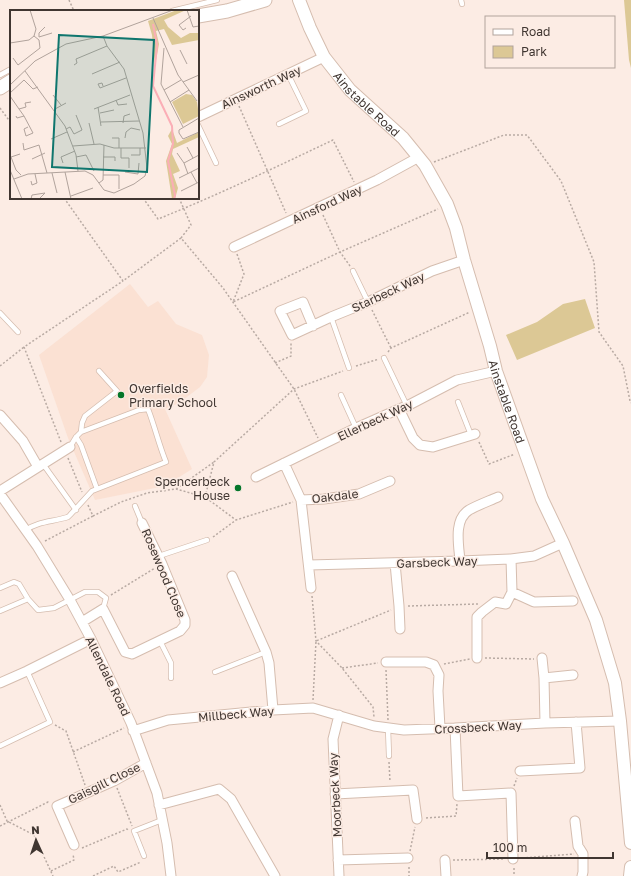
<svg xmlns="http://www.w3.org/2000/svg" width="631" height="876" viewBox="0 0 631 876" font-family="'Golos Text',sans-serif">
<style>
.built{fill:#fbe1d3}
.green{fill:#dcc895}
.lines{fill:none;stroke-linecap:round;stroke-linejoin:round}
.service-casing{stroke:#d5bdaf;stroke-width:6}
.minor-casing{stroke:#d5bdaf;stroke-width:11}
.tertiary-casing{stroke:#d5bdaf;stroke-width:14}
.secondary-casing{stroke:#d5bdaf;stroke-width:15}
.path{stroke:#b8aaa3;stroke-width:1.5;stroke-dasharray:2 2;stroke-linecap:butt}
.service{stroke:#fff;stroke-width:4.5}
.minor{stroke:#fff;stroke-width:9}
.tertiary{stroke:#fff;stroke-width:12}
.secondary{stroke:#fff;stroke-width:13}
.poi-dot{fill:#04762a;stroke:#fcece4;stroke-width:1.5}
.labels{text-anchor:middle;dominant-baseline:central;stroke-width:3;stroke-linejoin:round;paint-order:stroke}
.street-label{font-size:12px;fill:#403631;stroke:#fcece4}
.poi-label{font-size:12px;fill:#403631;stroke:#fcece4;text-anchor:start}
.inset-river{fill:none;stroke:#fbaeb6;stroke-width:2}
.inset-road{fill:none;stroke:#b1a39c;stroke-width:1}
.view{fill:#0f766e;fill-opacity:0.15;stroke:#0f766e;stroke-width:2}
.inset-edge{fill:none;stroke:#403631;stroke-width:2}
</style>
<rect width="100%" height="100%" fill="#fcece4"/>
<path class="built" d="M130,284l18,23 10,-6 18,23 26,11 7,20 -2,22 -7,10 -21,16 -14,6 27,60 -27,17 -70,14 -27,-62 -29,-83z"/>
<path class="green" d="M624,0h7v68l-2,-8z
M585,299l10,29 -78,32 -11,-25 31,-13 26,-18z"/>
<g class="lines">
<defs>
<path id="service" d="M461,0l1,4
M172,11l45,-11
M0,75l11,-6
M279,124l27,-13 -18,-37
M198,125l18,38
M353,271l15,31
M0,313l18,19
M331,317l18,51
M384,358l23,48
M341,395l15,33
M458,402l13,33
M81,432l1,-9 3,-7 32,-25 -18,-20
M76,437l5,8 16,44
M43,464l33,46
M135,506l7,17
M26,530c13,-9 26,-8 42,-13l2,-2 22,-24 74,-29c-7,-17 -11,-35 -18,-53l-9,1 -58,22 -5,5 -6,10
M159,556l48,-16
M0,588l14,-6 5,2 9,15
M0,611l28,-12 10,11 16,-2 31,-16h13l8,6 -3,11
M160,641l11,22v15
M215,672l51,-20
M388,728l1,28
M0,746l50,-24 -23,-51
M144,856l-10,-25 28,-11"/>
<path id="minor" d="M198,117l126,-60
M234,247l143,-67 42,-23
M313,326l-10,-24 -23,9 12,24 39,-18 37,-15 64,-31 32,-11
M399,409l14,29 7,7 13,2 42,-13
M0,415l23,26 15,26
M284,463l17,37 10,88
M256,477l100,-49 43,-19 8,-3 50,-26 39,-9
M0,491l70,-44
M0,494l37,52 33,54 21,39 40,84 26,70 10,50 4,33
M301,500l23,-1 35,-5 31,-13
M511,559l1,33
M460,561c-1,-15 -7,-41 9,-51 9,-5 20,-9 29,-13
M395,563l4,43 1,23
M309,565l151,-4 51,-2 23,-3 29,-13
M232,576l34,76 3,11 4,47
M82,622l21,-13 22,43 7,2 48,-23 5,-6v-5l-23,-56 -20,-41
M477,658v-41l5,-5 13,-10 11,2 6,-12 22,10 39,-1
M542,658l2,20 1,45
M386,662h40l8,3 5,10 -1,16 2,37
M544,678l29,-3
M0,683l27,-12 64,-32
M339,715l-6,24 6,137
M455,728l3,68 53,-3 2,66
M133,731l35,-11 105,-10 40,-2 61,18 30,4 51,-2 90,-5 75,-2
M520,771l60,-3 -4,-46
M335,794l78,-4 4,29
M159,805l60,-16 12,10 44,77
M575,821l3,25 5,8v18l-1,4
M74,845l-17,-39 57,-25 32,-18
M338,860l70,-2
M445,860l1,16"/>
<g id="tertiary">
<path id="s1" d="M299,0l11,28 14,29 26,33 53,48 22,27 22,39 9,24 8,32 26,86 6,25 46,128 21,44 33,77 19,63 5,38 11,122"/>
<path d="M630,876l1,-9"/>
</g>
<path id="secondary" d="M198,16l29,-5 38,-11
M0,88l11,-7"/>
</defs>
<use href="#service" class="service-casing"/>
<use href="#minor" class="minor-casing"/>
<use href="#tertiary" class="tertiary-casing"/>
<use href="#secondary" class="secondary-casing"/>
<path class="path" d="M69,0l5,11
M239,106l47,107
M0,108l11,15
M434,162l70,-27h23l34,46 33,81 5,70 24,34 7,35 1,2
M64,198l59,83 58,-43 42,50 71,101 24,49
M143,198l15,21c60,-24 118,-52 175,-79l21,42
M179,198l12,27 -10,13
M323,215l17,37 10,14
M237,254l7,20 -11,28 107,-50 98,-43
M372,310l19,38
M388,352l3,-4 79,-36
M275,363l16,-7v-13
M0,366l24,-19
M356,366l23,-7
M61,442l-37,-95 99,-66
M479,442l10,22 26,-10
M68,458l14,34
M176,489l38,-27
M205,497l9,-35 80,-73 49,-18
M88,505l5,11 28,-14 26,-9 29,-4 29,8 31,23
M213,537l23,-17 57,-18
M45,541l48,-25
M111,595l44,-27
M312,596l4,45 26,27 31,39 1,10
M408,606l70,-2
M485,658l49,1
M444,664l26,-5
M342,668l36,-5
M386,670l2,50
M313,700l3,-59 75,-31
M55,725l11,6 19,54
M73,752l51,-24
M389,762l1,20
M514,786l3,-8
M117,788l15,38
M0,805l7,16 27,14 19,41
M426,818l30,-2 1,-12
M0,826l48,-24 1,2
M82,848l45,-19 1,1
M410,851l5,-24
M522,858l52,-4
M453,860l52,-1
M409,867v9
M514,868v8
M51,871l23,-11 -1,-6
M93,876l21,-10 4,6 23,-10"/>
<use href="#service" class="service"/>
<use href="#minor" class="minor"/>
<use href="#tertiary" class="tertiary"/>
<use href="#secondary" class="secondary"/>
</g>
<g class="poi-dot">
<circle cx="121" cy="395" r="4"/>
<circle cx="238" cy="488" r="4"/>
</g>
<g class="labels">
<g class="street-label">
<text transform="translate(261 87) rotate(-25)">Ainsworth Way</text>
<text stroke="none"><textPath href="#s1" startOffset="126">Ainstable Road</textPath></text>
<text transform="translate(327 204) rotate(-25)">Ainsford Way</text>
<text transform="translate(388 292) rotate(-25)">Starbeck Way</text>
<text stroke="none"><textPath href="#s1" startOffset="462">Ainstable Road</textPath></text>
<text transform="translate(375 420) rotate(-25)">Ellerbeck Way</text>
<text transform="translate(335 496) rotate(-7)">Oakdale</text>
<text transform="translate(437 562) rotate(-2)">Garsbeck Way</text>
<text transform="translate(164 573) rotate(67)">Rosewood Close</text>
<text transform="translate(108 676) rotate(64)">Allendale Road</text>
<text transform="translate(236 714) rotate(-5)">Millbeck Way</text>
<text transform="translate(478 727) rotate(-3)">Crossbeck Way</text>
<text transform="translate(104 783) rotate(-26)">Gaisgill Close</text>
<text transform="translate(335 795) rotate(-93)">Moorbeck Way</text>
</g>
<g class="poi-label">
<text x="129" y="388">Overfields<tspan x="129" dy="14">Primary School</tspan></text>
<text x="230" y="481" text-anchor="end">Spencerbeck<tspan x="230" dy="14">House</tspan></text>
</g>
</g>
<g transform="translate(10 10)">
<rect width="189" height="189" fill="#fcece4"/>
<path d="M167,0h9l-22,10 4,7 13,11 9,-5h9v7l-27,5 -8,-16 -8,2 3,13 -4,22 -3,-31 -4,-14zM176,84l6,1 5,7 2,14 -16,8 -11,-22zM162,119l5,14 22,-11v5l-26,12 -1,5 8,17 -7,3 5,14 -3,11h-3l-6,-38 6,-17 -4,-8z" fill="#dcc895"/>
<path class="inset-river" d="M143,14l4,21 -4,41 19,40 1,18 -5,17 7,34 -1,4"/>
<path class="inset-road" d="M177,0l6,17 6,-1M143,8l25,57 19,26M35,17l-6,6v4l13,-4M176,18l-3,2 -4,-5 12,-9M0,33l19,-3 5,-4 2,-7 -6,-19M154,38l-3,36 22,43M170,40l7,14M3,48l5,7 22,-17 -1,-8 -5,-4M64,55l3,-2 -1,-4 31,-13M15,61l40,55 11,29 2,16M82,64l28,-12M173,72l16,-7M0,75l25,-24 31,-17 37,-8 70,-26M93,76l-1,-3 -4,1 2,4 26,-10M154,80l17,-10M0,83l14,-13 9,9 5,-2M43,85l8,10M0,86l9,13M106,90l2,5 9,-1M160,92l19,-12M88,97l3,19M45,99l11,-6M84,99l36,-14M90,103l14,-3M6,106l1,2 7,-2 -5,-7 7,-2 -1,-4 6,-1M14,106l9,17 -7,3 -2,-7 4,-2M189,108l-20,12v3l4,6 16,-7M91,112l38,-1M79,113l5,21M113,113l1,-7 6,-2M56,119l4,-2 4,7 8,-4 -6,-15M102,128h7v10M115,128l1,-6 5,-4 9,2M41,129l16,-7M13,133l1,7 15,-5 8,28M63,136l27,-2 14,4h32M177,137l6,11M111,138v10h8v10M167,143l7,10M10,144l-9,3 5,13 5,5M121,145h9v-7M66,147l10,-2 8,16M93,147h12v4M22,149l13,-6M53,153l-2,-6 14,-6M0,160l12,29M55,162l6,27M115,162l13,2 1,-11M181,162l6,11M42,163l5,20M178,164l-4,-11 15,-8M93,165h16v14M169,168l20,-10M4,169l14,-5 57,-3 8,4 11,15 10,3 20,-9 11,-8 2,-8 -4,-35 -19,-64 -17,-23 -4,-10M21,171l1,4 5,-2 -2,-9M89,173l4,-3 1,-35M171,181l18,-9M61,186l22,-8M21,189l1,-4 13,-2 -6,6"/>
<path class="view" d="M49,25l95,5 -7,132 -95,-5z"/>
<rect width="189" height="189" class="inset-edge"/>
</g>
<rect x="485" y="16" width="130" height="52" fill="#fcece4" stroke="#b1a39c"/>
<rect x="493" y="29" width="20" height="6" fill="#ffffff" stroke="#b1a39c"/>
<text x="521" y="36" font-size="12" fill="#403631">Road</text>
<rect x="493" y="46" width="20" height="12" fill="#dcc895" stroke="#b1a39c"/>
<text x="521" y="56" font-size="12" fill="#403631">Park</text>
<g transform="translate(36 840) rotate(357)" stroke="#fcece4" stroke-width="3" paint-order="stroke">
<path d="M0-3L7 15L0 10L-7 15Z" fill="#403631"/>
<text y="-6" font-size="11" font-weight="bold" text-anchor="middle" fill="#403631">N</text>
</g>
<path d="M487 852v6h126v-6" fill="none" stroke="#403631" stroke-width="2"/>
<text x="493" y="852" font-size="12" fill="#403631" stroke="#fcece4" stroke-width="3" paint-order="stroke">100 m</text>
</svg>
